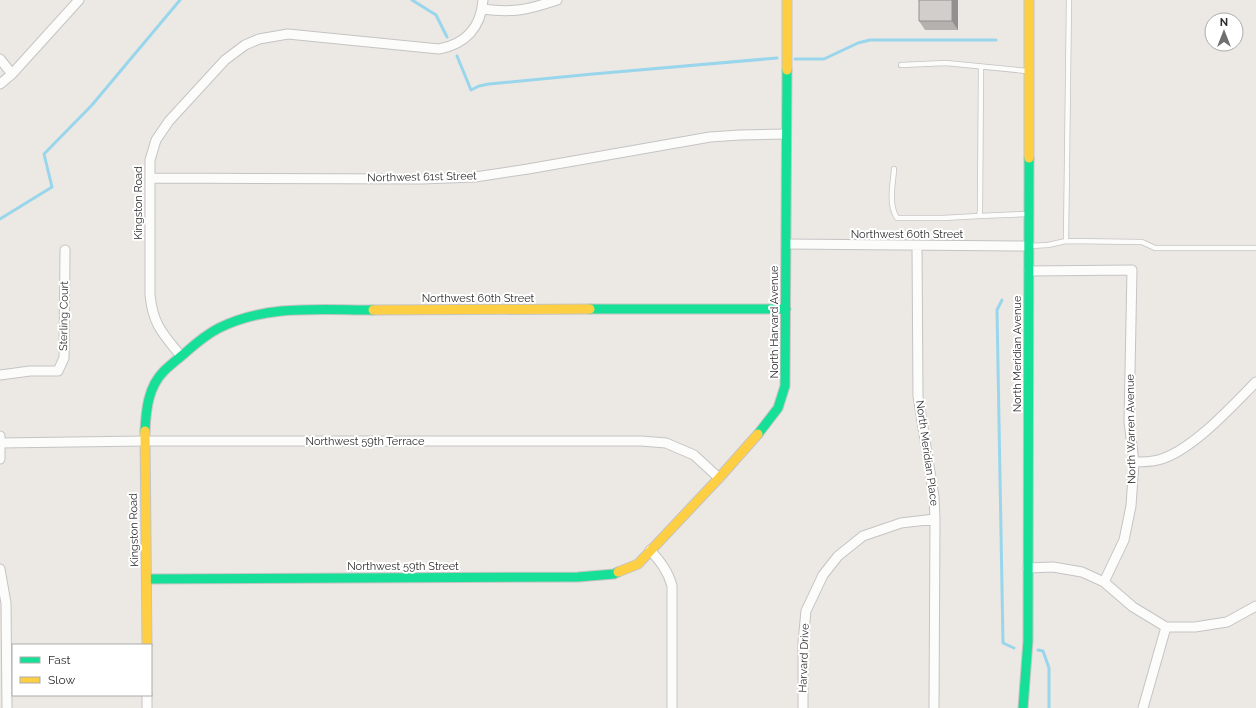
<svg xmlns="http://www.w3.org/2000/svg" width="1256" height="708" viewBox="0 0 1256 708" font-family="Raleway,sans-serif">
<style>
.lines{fill:none;stroke-linecap:round;stroke-linejoin:round}
.stream{stroke:#99d6ec;stroke-width:3}
.lane-casing{stroke:#c5c4c5;stroke-width:6}
.street-casing{stroke:#c5c4c5;stroke-width:11}
.fast-casing{stroke:#c5c4c5;stroke-width:11}
.slow-casing{stroke:#c5c4c5;stroke-width:11}
.lane{stroke:#fcfcfb;stroke-width:4.5}
.street{stroke:#fcfcfb;stroke-width:9}
.fast{stroke:#16e098;stroke-width:9}
.slow{stroke:#ffcf43;stroke-width:9}
.wall{fill:#b4b1af}
.shaded-wall{fill:#92908e}
.building{fill:#d1cecb;stroke:#92908e}
.labels{text-anchor:middle;dominant-baseline:central;stroke-width:4;stroke-linejoin:round;paint-order:stroke}
.street-label{font-size:11px;fill:#2e2e2e;stroke:#fff}
</style>
<rect width="100%" height="100%" fill="#ece8e4"/>
<g class="lines">
<path class="stream" d="M412,0l24,15 11,22
M457,56l14,34 8,-4 10,-2 104,-10 184,-16
M795,59h29l34,-16 12,-3h126
M0,219l52,-32 -8,-33 48,-49 88,-105
M1002,300l-5,10 6,333 11,5
M1038,650l5,1 6,17v40"/>
<defs>
<path id="lane" d="M1069,0l-3,241 76,1 13,6h101
M901,65l45,-2 81,8
M894,169c-1,16 -6,35 3,49h46l36,-2 1,-5 1,-144
M979,216l48,-2
M1030,246l18,-1 18,-4"/>
<path id="street" d="M482,9c32,4 45,1 75,-9
M0,59l12,15
M0,84l12,-10 67,-74
M150,178l272,1 53,-2 53,-8 182,-32 30,-2 46,-1
M786,244l243,2
M917,246l1,150 16,101 1,22 -1,189
M1029,271l103,-1 -3,152 5,40 -3,44 -7,34 -20,42
M181,356c-18,-22 -28,-31 -31,-61v-135l6,-20 13,-19 56,-61 20,-15 14,-6 29,-5 151,15c27,-5 42,-22 44,-49
M0,375l30,-4h28l6,-13 1,-108
M0,436v23
M0,443l145,-2h496l25,2 28,12 25,23
M1134,462c7,0 16,0 24,-2 33,-8 74,-54 98,-78
M650,550c10,11 18,21 22,36v122
M1028,568l25,-1 29,5 22,10 29,25 33,20h29l32,-5 29,-16
M0,569l6,34 1,105
M147,695v13
M803,708v-66l3,-31 17,-36 15,-19 25,-20 38,-13 34,-4
M1143,708l23,-81"/>
<path id="fast" d="M590,309h196
M145,431c1,-21 3,-44 19,-60 6,-6 14,-12 21,-18 10,-9 22,-19 34,-25 47,-24 103,-18 154,-18
M758,434l20,-26 7,-22 2,-316
M147,579l431,-2 36,-3 4,-2
M1023,708l5,-67 1,-483"/>
<path id="slow" d="M787,70v-70
M1029,158v-158
M373,310l217,-1
M145,431l2,214
M618,572l20,-8 81,-86 39,-44"/>
</defs>
<use href="#lane" class="lane-casing"/>
<use href="#street" class="street-casing"/>
<use href="#fast" class="fast-casing"/>
<use href="#slow" class="slow-casing"/>
<use href="#lane" class="lane"/>
<use href="#street" class="street"/>
<use href="#fast" class="fast"/>
<use href="#slow" class="slow"/>
</g>
<path class="wall" d="M958,0v30h-33l-6,-9z"/>
<path class="shaded-wall" d="M952,0h6v30l-6,-9z"/>
<path class="building" d="M919,0h33v21h-33z"/>
<g class="labels">
<g class="street-label">
<text transform="translate(422 177) rotate(-1)">Northwest 61st Street</text>
<text transform="translate(138 203) rotate(-90)">Kingston Road</text>
<text x="907" y="234">Northwest 60th Street</text>
<text x="478" y="298">Northwest 60th Street</text>
<text transform="translate(64 316) rotate(-89)">Sterling Court</text>
<text transform="translate(774 322) rotate(-90)">North Harvard Avenue</text>
<text transform="translate(1017 354) rotate(-90)">North Meridian Avenue</text>
<text transform="translate(1131 429) rotate(-91)">North Warren Avenue</text>
<text x="365" y="441">Northwest 59th Terrace</text>
<text transform="translate(927 453) rotate(82)">North Meridian Place</text>
<text transform="translate(134 530) rotate(-91)">Kingston Road</text>
<text x="403" y="566">Northwest 59th Street</text>
<text transform="translate(804 658) rotate(-88)">Harvard Drive</text>
</g>
</g>
<rect x="12" y="644" width="140" height="52" fill="#ffffff" stroke="#ababab"/>
<rect x="20" y="657" width="20" height="6" fill="#16e098" stroke="#ababab"/>
<text x="48" y="664" font-size="12" fill="#2e2e2e">Fast</text>
<rect x="20" y="677" width="20" height="6" fill="#ffcf43" stroke="#ababab"/>
<text x="48" y="684" font-size="12" fill="#2e2e2e">Slow</text>
<g transform="translate(1224 32)"><circle r="19" fill="#ffffff" stroke="#ababab"/>
<path d="M0-3L7 15L0 10L-7 15Z" fill="#706f6e"/>
<text y="-6" font-size="11" font-weight="bold" text-anchor="middle" fill="#2e2e2e">N</text>
</g>
</svg>
